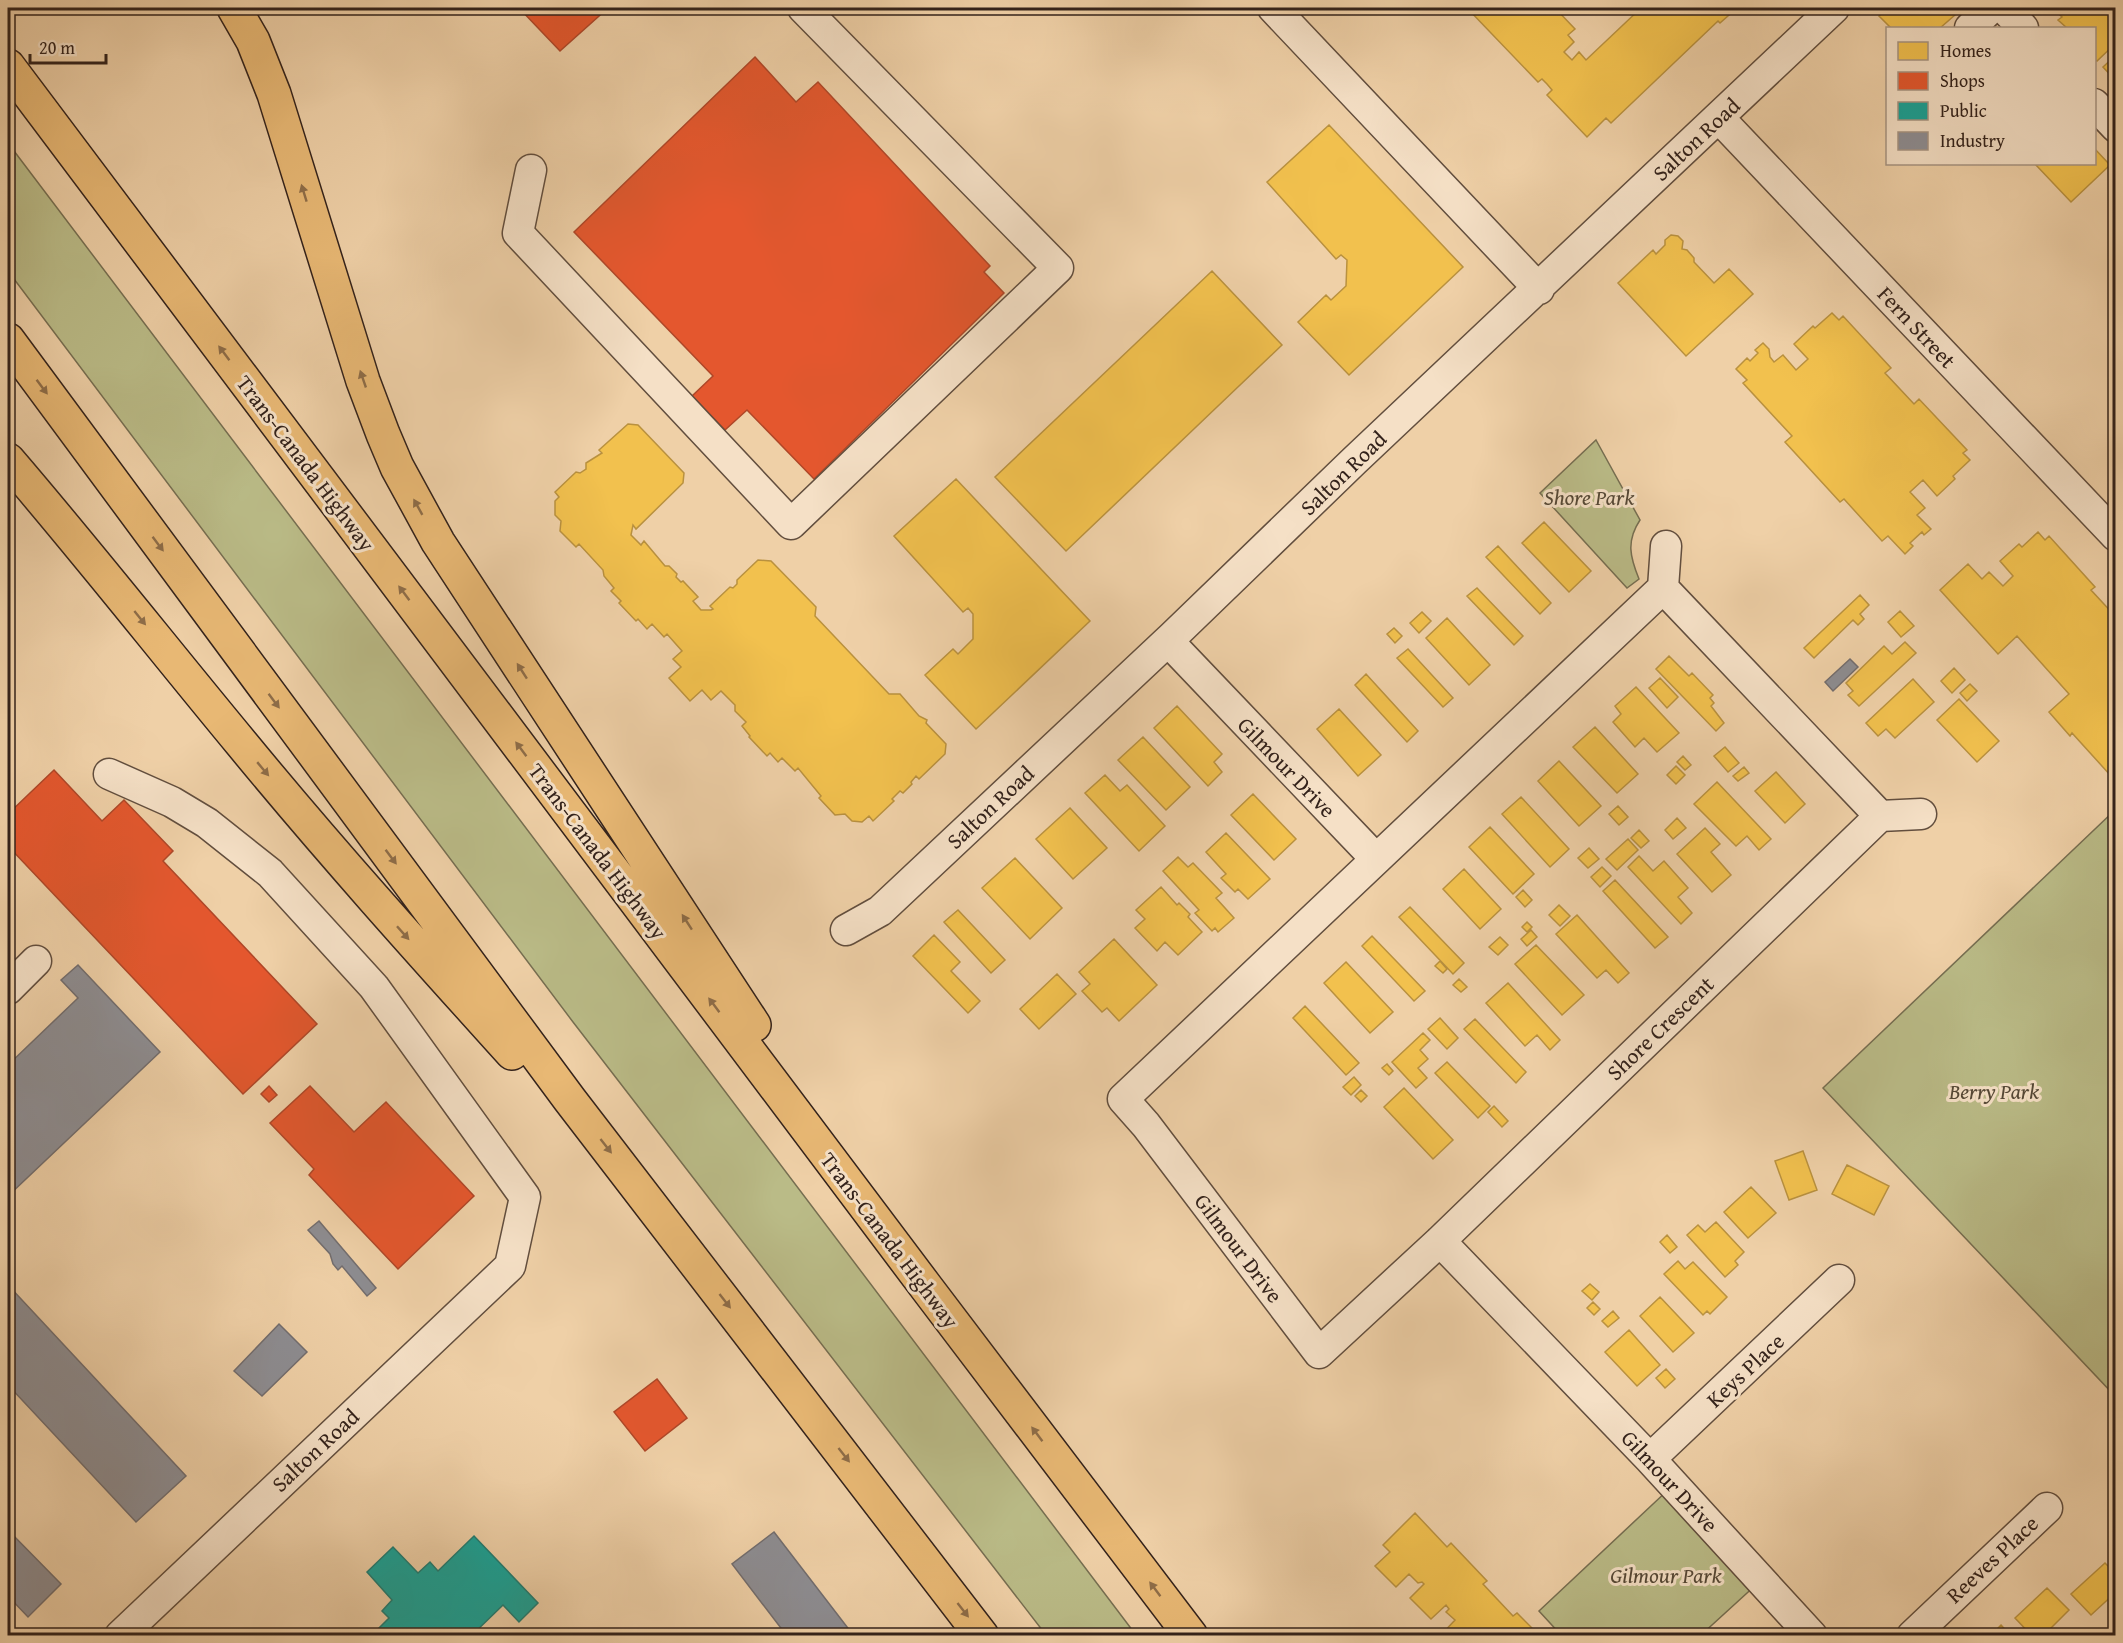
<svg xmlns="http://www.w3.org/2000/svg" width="2123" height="1643" viewBox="0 0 2123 1643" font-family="'Gentium Book Plus',serif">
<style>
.green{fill:#babb87;stroke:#766e51;stroke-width:1.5}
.homes{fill:#f2c14e;stroke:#b9913f;stroke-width:1.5}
.shops{fill:#e4572e;stroke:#af4728;stroke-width:1.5}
.public{fill:#17a398;stroke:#1f7c72;stroke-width:1.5}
.industry{fill:#8d8d92;stroke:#726d6e;stroke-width:1.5}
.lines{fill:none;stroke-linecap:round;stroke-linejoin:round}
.minor-casing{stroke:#624e3e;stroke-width:33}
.highway-casing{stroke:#33221b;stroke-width:36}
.minor{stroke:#f5e0c6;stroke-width:30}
.highway{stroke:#e8b874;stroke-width:33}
.oneway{fill:#8e6d48}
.labels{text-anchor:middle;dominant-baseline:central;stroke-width:6;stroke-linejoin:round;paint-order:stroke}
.street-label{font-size:22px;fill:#33221b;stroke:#f5e0c6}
.park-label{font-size:22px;font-style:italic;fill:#554836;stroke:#f5e0c6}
</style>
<rect width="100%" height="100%" fill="#efd0a7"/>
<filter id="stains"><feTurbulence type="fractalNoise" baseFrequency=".00333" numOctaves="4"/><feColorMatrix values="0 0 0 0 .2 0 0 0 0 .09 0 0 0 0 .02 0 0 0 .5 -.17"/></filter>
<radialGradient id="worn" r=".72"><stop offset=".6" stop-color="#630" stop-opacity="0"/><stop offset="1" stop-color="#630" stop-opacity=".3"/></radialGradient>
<path class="green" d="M8,143l1128,1492h-90l-473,-613 -565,-751z
M1596,440l44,80c-14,21 -10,37 -1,59l-12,9 -87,-95z
M2115,810v586l-292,-308z
M1669,1489l89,94 -57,52h-140l-22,-24z"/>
<path class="homes" d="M1467,8h88l20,21 -7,6 6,7 -10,10 8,8 7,-8 7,8 55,-52h96l-17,15 -2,-2 -107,102 -5,-5 -19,19 -40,-42 5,-5 -5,-6 -5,-5 -4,3z
M1888,8h75l-23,20h-49l-12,-12z
M2053,8h63v35l-19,18 -3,-2v-31h-27l-9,-8 4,-3z
M2116,55v26l-13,-14z
M1329,125l134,142 -114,108 -51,-53 28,-27 5,5 15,-14 1,-26 -6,-5 -5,4 -69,-77z
M2094,148l16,17 -39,37 -36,-38h59z
M1671,235l7,1 5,5 -1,8 5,1 7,8v4l20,21 15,-14 24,25 -67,62 -68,-73 35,-33 3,4 9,-9v-5z
M1212,271l70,74 -216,206 -71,-74z
M1832,313l7,7 4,-4 48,52 -6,5 29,31 5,-5 48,51 -4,3 7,7 -17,16 2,3 -18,17 -14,-16 -13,12 15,16 -8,7 14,14 -7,6 -2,-3 -12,11 3,3 -8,8 -17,-18 -6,5 -38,-42 -4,3 -55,-60 7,-6 -49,-53 4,-3 -11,-11 11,-11 3,3 8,-8 -3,-3 8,-7 6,6 1,8 4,5 9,-7 13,15 12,-11 -14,-15 19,-18 2,2z
M628,424l10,1 46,48 -1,10 -47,46 -3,-4 -2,10 10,10 3,-4 21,25h4l8,8 -1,3 5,5 2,-1 15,16 -5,4 8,9h10l2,-1 -3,-3 20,-19 3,1 4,-4v-4l21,-20 13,1 45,46 -1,9 74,78h11l19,22 8,4 -1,3 20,21 -1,10 -26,25 -3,-3 -5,6 1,2 -9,9 -3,-2 -8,8 2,2 -21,20 -4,-5 -7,6 -10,-1 -7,-7 -10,1 -16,-17 2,-2 -23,-28 -3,3 -13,-13 -4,4 -8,-9 -3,3 -18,-19 1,-1 -8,-10 4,-4 -11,-11v-6l-14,-14 -10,9 -9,-10 -12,11 -21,-23 12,-11 -8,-8 9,-8 -15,-17 -3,3 -12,-13 -5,5 -9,-10 -2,2 -17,-18 2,-2 -10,-10 3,-3 -10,-12 -1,-6 -24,-26 -3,3 -16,-16 1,-10 -6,-6v-14l4,-4 -4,-5 21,-20 4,1 6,-4v-6l16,-10 -3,-3z
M956,479l134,142 -114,108 -51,-54 28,-26 5,5 15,-15v-25l-5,-6 -5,4 -69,-76z
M1544,522l47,49 -22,21 -47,-49z
M2038,532l7,8 4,-4 46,51 -4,3 25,27v155l-5,4 -39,-43 -2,3 -21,-24 20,-18 -52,-58 -19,18 -58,-64 28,-26 14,15 7,-7 14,14 10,-10 -13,-15 19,-17 3,3z
M1498,546l53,57 -11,11 -54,-57z
M1477,588l46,48 -9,9 -47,-49z
M1860,595l9,10 -9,9 4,5 -6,6 -5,-5 -39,38 -10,-10z
M1900,611l14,15 -13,11 -13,-15z
M1422,612l9,9 -12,12 -9,-10z
M1447,618l43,47 -21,20 -43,-47z
M1394,628l8,8 -7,7 -8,-9z
M1905,642l11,11 -57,53 -11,-11 5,-4 -7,-8 38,-37 8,8z
M1408,649l45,49 -10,9 -46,-49z
M1669,656l20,20 3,-3 21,22 -3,3 4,5 -3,3 13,17 -8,8 -60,-62z
M1954,668l11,12 -13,13 -11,-12z
M1366,674l52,57 -11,11 -52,-57z
M1660,678l18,19 -11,11 -18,-20z
M1913,679l21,23 -39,36 -9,-9 -8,7 -12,-13z
M1970,684l7,7 -10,10 -7,-8z
M1636,687l43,46 -22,19 -13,-14 -9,9 -22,-25 8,-8 -6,-8z
M1959,699l40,42 -22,21 -40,-42z
M1177,706l45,48 -8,8 8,10 -14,14 -54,-58z
M1339,709l42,46 -23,21 -41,-47z
M1595,727l43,47 -21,19 -44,-46z
M1143,737l47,50 -24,23 -48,-50z
M1725,747l14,16 -11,9 -14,-16z
M1683,756l8,9 -6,5 -8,-8z
M1559,761l42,45 -22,20 -41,-45z
M1676,766l9,9 -9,9 -9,-9z
M1744,767l5,6 -11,8 -5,-5z
M1776,772l29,32 -20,19 -30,-32z
M1105,775l15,16 7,-6 38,41 -26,25 -54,-58z
M1717,782l54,57 -12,11 -12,-14 -11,10 -42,-42z
M1253,794l43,45 -22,21 -43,-45z
M1521,797l48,52 -19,18 -48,-53z
M1618,806l10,11 -9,8 -10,-11z
M1070,808l37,40 -34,31 -37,-40z
M1677,818l9,10 -13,11 -8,-9z
M1490,827l44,47 -21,20 -44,-47z
M1705,828l15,16 -9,8 20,23 -19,17 -35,-38z
M1639,830l10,11 -8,7 -10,-10z
M1226,833l44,46 -22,20 -10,-10 -3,3 -14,-14 5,-4 -20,-22z
M1628,839l10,11 -21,20 -11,-11z
M1589,848l10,11 -11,9 -10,-10z
M1639,856l14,15 11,-10 24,27 -10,9 14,16 -11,11 -53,-57z
M1178,857l10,10 5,-4 29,30 -6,5 18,20 -16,14 -3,-4 -3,3 -17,-18 4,-3 -36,-39z
M1015,858l47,50 -32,31 -48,-51z
M1602,867l9,9 -11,11 -9,-10z
M1464,869l37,40 -21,20 -37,-40z
M1615,880l53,57 -13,11 -52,-57z
M1161,887l16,18 2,-2 11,11 -2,3 14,15 -24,23 -13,-13 -8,9 -22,-23 10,-9 -9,-9z
M1523,890l9,10 -7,7 -9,-10z
M1559,905l11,11 -10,10 -11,-11z
M1410,907l54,56 -11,11 -54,-57z
M958,910l47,50 -14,13 -47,-51z
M1577,915l52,58 -11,10 -12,-13 -9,8 -41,-44z
M1527,922l5,5 -5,5 -5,-5z
M1531,930l6,7 -10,9 -6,-7z
M934,935l26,27 -9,9 29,30 -12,12 -55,-57z
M1372,936l53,55 -11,10 -52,-55z
M1500,937l8,8 -10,10 -9,-8z
M1114,939l43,46 -38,36 -12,-13 -5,4 -20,-21 8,-7 -11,-12z
M1536,945l48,50 -22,20 -47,-51z
M1440,961l7,8 -4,4 -8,-7z
M1346,962l47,50 -23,21 -46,-50z
M1057,974l19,20 -37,35 -19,-20z
M1459,979l8,8 -6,5 -8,-7z
M1508,983l52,57 -10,10 -13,-15 -12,11 -39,-43z
M1305,1006l54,57 -13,12 -53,-57z
M1440,1018l18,20 -11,11 -19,-20z
M1475,1019l51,53 -10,11 -52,-54z
M1423,1033l7,7 -10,10 8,9 -10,9 9,10 -11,10 -24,-26z
M1447,1062l43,44 -12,12 -43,-45z
M1387,1064l6,7 -4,4 -7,-7z
M1354,1077l7,8 -10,10 -8,-8z
M1404,1088l49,52 -20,19 -49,-52z
M1361,1090l6,6 -6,6 -6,-6z
M1494,1106l14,15 -6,6 -14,-15z
M1803,1151l14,39 -28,10 -14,-39z
M1847,1165l42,21 -15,29 -42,-21z
M1751,1187l25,26 -28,25 -24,-26z
M1716,1222l28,30 -9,9 3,4 -13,12 -38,-42 11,-10 7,7z
M1667,1235l10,12 -7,6 -10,-11z
M1678,1261l7,8 8,-7 34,35 -17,17 -3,-3 -4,4 -39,-41z
M1590,1284l9,8 -7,8 -10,-9z
M1660,1297l34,36 -21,19 -33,-36z
M1593,1302l7,7 -6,6 -7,-7z
M1613,1311l6,7 -11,9 -6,-6z
M1629,1330l31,35 -23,21 -32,-34z
M1666,1369l9,10 -10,9 -9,-10z
M1415,1513l32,34 4,-4 36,38 -4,3 30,32 4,-3 18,18 -4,5h-91l15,-16 -9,-8 3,-3 -3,-4 -15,14 -21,-21 14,-14 -2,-2 -4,1 -9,-9 -13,13 -21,-21 15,-14 -7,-7z
M2113,1523h3v28l-6,-1z
M2105,1563l11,11v18l-25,23 -20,-21z
M2047,1588l22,22 -26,26h-11l-17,-18z
M2001,1625l10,11h-21z"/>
<path class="shops" d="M519,8h89l-48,43z
M755,57l41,45 22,-20 172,184 -6,6 20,21 -190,186 -67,-69 -22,20 -33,-34 21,-20 -139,-144z
M54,770l48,51 22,-21 49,51 -10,10 154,163 -74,70 -235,-248v-32z
M269,1086l8,9 -8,7 -8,-8z
M310,1086l44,46 32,-30 88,94 -76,73 -89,-94 5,-6 -44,-46z
M657,1379l30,39 -42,33 -31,-39z"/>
<path class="public" d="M474,1536l64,67 -19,19 -16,-17 -32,31h-100l18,-18 -7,-7 10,-11 -25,-28 26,-25 25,26 12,-11 8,9z"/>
<path class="industry" d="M1850,659l8,8 -25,24 -8,-9z
M78,965l82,87 -152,144v-131l70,-67 -17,-18z
M319,1221l57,67 -9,8 -25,-30 -4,4 -5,-6 -3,-10 -22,-24z
M8,1285l178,191 -50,46 -128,-137z
M279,1324l28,28 -45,44 -28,-25z
M8,1530l53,54 -33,33 -20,-21z
M774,1532l80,104h-67l-55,-72z"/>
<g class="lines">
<defs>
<path id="minor" d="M1273,8l266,281
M2004,8l19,20
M1970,28l21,-20
M2094,104l22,23
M1719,118l397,418
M531,170l-13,63 273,291 267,-256 -255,-260
M1663,588l217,228 -440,425 -121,112 -173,-228 -23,-26 540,-511 3,-42
M1168,641l208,218
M109,774l63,28 35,21 63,50 104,114 151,210 -15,69 -390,370
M1880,816l41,-2
M846,930l34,-19 293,-275 181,-175 480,-453
M8,989l28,-28
M1440,1241l210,218 162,177
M1650,1459l189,-179
M1912,1636l135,-128"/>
<path id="highway" d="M234,8l19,33 21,53 89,287 20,53 14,33 41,75 316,483
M8,66l918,1221 265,349
M8,340l562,760 412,536
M8,460c80,93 156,190 234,284 87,106 178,207 270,309"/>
</defs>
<use href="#minor" class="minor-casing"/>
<use href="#highway" class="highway-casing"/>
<use href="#minor" class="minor"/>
<use href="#highway" class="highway"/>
</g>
<defs><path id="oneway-solid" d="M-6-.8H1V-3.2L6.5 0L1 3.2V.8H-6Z" transform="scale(1.5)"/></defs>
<g class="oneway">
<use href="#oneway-solid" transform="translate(304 193) rotate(-107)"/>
<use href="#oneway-solid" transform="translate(224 353) rotate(-127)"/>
<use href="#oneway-solid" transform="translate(363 379) rotate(-109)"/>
<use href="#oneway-solid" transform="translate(42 387) rotate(53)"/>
<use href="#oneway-solid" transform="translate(418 507) rotate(-119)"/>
<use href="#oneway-solid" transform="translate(158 544) rotate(53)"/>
<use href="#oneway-solid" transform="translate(404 593) rotate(-127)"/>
<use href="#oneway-solid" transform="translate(140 618) rotate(51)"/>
<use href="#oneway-solid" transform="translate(522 671) rotate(-123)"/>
<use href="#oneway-solid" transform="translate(274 701) rotate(53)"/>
<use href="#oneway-solid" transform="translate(521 749) rotate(-127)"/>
<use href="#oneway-solid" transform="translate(263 769) rotate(50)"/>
<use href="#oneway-solid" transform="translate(391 857) rotate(53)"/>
<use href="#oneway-solid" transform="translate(687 922) rotate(-123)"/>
<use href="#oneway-solid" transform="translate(403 933) rotate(48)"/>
<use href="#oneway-solid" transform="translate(714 1005) rotate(-127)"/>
<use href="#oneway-solid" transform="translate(606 1146) rotate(52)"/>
<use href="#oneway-solid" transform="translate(725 1301) rotate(52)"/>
<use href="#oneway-solid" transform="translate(1037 1434) rotate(-127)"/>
<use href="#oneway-solid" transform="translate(844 1455) rotate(52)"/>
<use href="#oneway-solid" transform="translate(1155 1589) rotate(-127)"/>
<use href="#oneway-solid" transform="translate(963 1610) rotate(52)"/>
</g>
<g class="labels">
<g class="street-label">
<text transform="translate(1696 139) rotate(-43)">Salton Road</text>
<text transform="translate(1917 327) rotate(47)">Fern Street</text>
<text transform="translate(306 463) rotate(53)">Trans-Canada Highway</text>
<text transform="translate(1343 473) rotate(-44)">Salton Road</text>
<text transform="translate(1287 767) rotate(46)">Gilmour Drive</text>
<text transform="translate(990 807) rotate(-43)">Salton Road</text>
<text transform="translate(598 851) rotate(53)">Trans-Canada Highway</text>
<text transform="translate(1660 1028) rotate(-44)">Shore Crescent</text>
<text transform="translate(890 1240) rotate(53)">Trans-Canada Highway</text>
<text transform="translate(1239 1248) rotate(53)">Gilmour Drive</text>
<text transform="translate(1745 1370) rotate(-43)">Keys Place</text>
<text transform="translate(315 1450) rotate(-43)">Salton Road</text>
<text transform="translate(1670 1481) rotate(47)">Gilmour Drive</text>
<text transform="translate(1992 1559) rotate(-43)">Reeves Place</text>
</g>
<g class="park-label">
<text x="1589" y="497">Shore Park</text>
<text x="1994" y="1091">Berry Park</text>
<text x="1666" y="1575">Gilmour Park</text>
</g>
</g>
<rect width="2123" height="1643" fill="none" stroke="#efd0a7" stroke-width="30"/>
<rect x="9" y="9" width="2105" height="1625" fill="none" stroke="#33221b" stroke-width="3"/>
<rect x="15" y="15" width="2093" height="1613" fill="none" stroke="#33221b" stroke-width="1.5"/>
<rect x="1886" y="27" width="210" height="138" fill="#f5e0c6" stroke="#a79482" stroke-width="1.5"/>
<rect x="1898" y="42" width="30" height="18" fill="#f2c14e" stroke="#a79482" stroke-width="1.5"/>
<text x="1940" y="57" font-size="18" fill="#33221b">Homes</text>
<rect x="1898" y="72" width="30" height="18" fill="#e4572e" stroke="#a79482" stroke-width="1.5"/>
<text x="1940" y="87" font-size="18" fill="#33221b">Shops</text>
<rect x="1898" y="102" width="30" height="18" fill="#17a398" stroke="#a79482" stroke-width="1.5"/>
<text x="1940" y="117" font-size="18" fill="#33221b">Public</text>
<rect x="1898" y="132" width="30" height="18" fill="#8d8d92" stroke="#a79482" stroke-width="1.5"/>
<text x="1940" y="147" font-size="18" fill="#33221b">Industry</text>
<path d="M30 54v9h76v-9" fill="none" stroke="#33221b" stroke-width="3"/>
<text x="39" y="54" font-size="18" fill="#33221b" stroke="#f5e0c6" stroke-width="4.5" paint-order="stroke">20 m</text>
<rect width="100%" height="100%" filter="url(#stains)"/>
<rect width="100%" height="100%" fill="url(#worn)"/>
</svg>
